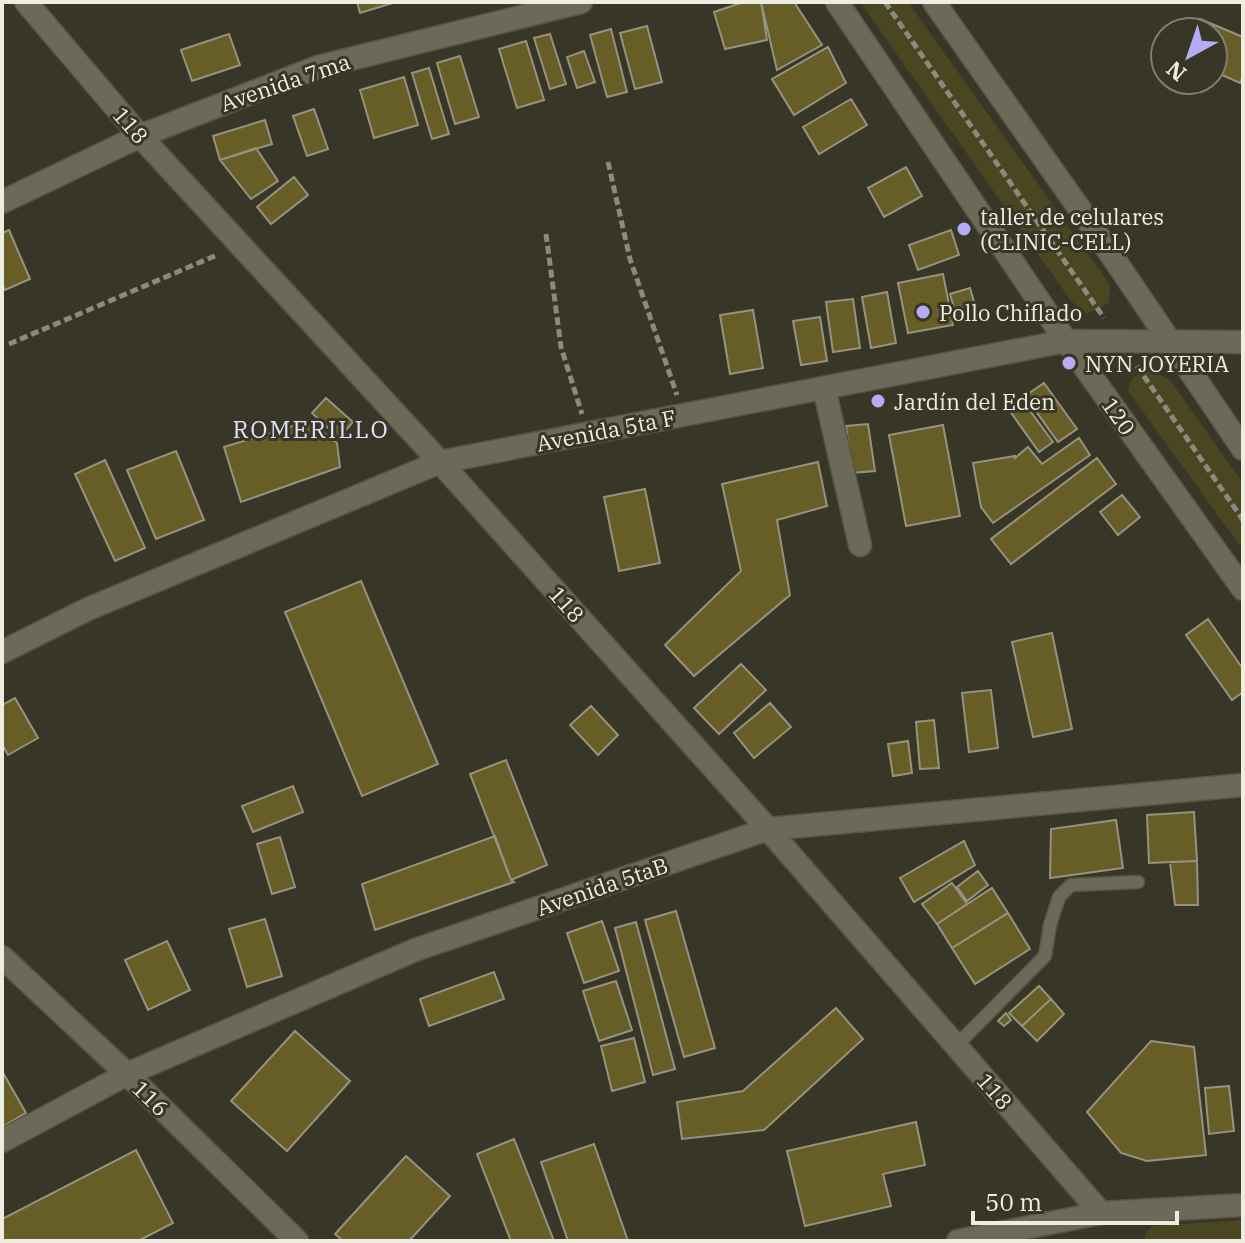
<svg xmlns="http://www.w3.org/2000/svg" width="1245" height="1243" viewBox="0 0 1245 1243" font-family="'IBM Plex Serif',serif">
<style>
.green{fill:#4b4622}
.building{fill:#665e26;stroke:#959380;stroke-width:2}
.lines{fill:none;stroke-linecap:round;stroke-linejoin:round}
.service-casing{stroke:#565345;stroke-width:15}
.minor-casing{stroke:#565345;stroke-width:25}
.secondary-casing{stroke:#565345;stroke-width:25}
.path{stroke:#8b8a7c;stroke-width:5;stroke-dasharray:8 4;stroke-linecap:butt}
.service{stroke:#6b6957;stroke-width:12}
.minor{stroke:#6b6957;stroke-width:22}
.secondary{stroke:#6b6957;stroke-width:22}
.poi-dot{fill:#b7abf8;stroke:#383626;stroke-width:3}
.labels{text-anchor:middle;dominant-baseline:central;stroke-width:6;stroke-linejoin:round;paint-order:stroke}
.street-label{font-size:22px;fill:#eeede2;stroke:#383626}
.poi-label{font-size:22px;fill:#eeede2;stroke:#383626;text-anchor:start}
.neighbourhood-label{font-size:24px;letter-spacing:2px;fill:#e3e0fd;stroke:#383626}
</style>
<rect width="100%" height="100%" fill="#383626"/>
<path class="green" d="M860,2h48l202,283 -1,18 -22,11 -16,-13z
M1151,371l19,9 73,103v67l-115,-159c3,-14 9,-19 23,-20z
M1243,1220v21h-99l2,-8 6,-7z"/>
<path class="building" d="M357,2h39l-36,11z
M744,2h17l6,38 -42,9 -11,-37z
M761,2h33l28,43 -45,25z
M1200,19l43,18v39l-3,7 -27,-12v-39h-19z
M647,26l15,56 -27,7 -15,-56z
M611,29l16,63 -20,5 -17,-62z
M229,34l11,31 -48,16 -11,-31z
M550,34l16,50 -16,5 -16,-51z
M526,41l18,59 -27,8 -18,-59z
M828,47l18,36 -52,32 -22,-36z
M584,51l11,31 -18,6 -10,-31z
M460,56l19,61 -24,7 -18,-61z
M429,68l20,66 -17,5 -20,-66z
M404,77l14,48 -44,13 -14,-48z
M851,99l16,26 -48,29 -16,-27z
M314,109l14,40 -21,7 -14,-40z
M265,120l7,24 -52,16 -7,-24z
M256,148l22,33 -27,18 -31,-39z
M906,167l16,29 -38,21 -16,-29z
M294,177l14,18 -37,29 -14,-17z
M9,230l21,49 -25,11 -3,-6v-51z
M951,230l8,25 -41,15 -9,-25z
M943,274l10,51 -45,8 -10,-50z
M970,288l7,24 -20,6 -7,-24z
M887,292l9,51 -25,5 -9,-51z
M853,299l7,49 -27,4 -7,-50z
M753,310l10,58 -33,6 -10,-59z
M820,317l7,44 -26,4 -8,-44z
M1044,383l33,46 -19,13 -33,-46z
M1020,397l33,45 -14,10 -32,-45z
M326,398l27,24 -14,16 -27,-25z
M309,421l28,22 3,24 -99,35 -17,-55z
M868,424l7,47 -23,2 -6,-47z
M943,425l17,91 -54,10 -17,-91z
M1079,438l11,17 -97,68 -12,-16 -8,-44 42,-7v2l13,-11 14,17z
M176,451l28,69 -48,19 -29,-69z
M1097,458l19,26 -105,80 -20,-25z
M105,460l40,88 -30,13 -40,-87z
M818,462l9,44 -50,14 13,75 -96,81 -29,-31 76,-74 -19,-87z
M645,489l15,74 -41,8 -15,-74z
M1122,495l18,22 -22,18 -18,-23z
M361,581l77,183 -76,32 -77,-184z
M1208,619l35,50v23l-11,8 -46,-65z
M1052,633l20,96 -39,8 -21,-95z
M741,664l25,26 -47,44 -25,-26z
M991,690l7,58 -29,4 -7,-59z
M15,698l23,40 -30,17 -6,-11v-39z
M770,703l21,24 -37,31 -20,-25z
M591,706l27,29 -20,20 -28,-30z
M934,720l5,48 -19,1 -4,-47z
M908,741l4,32 -19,3 -5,-32z
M506,760l41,105 -36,15 -41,-106z
M293,786l10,26 -50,20 -11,-26z
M1194,812l3,49 -48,2 -2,-48z
M1116,820l7,48 -73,10 1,-49z
M495,836l16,44 3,2 -139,48 -13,-46z
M280,837l15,50 -23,7 -15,-50z
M964,841l11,24 -61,37 -14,-24z
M1197,861l1,44h-23l-5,-43z
M978,871l10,14 -21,16 -10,-14z
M952,883l15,21 -30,20 -15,-20z
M992,888l16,25 -56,35 -15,-24z
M676,911l39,137 -31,9 -39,-137z
M1008,913l22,36 -55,35 -23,-36z
M265,919l17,57 -35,11 -18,-58z
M602,921l17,50 -35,12 -17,-50z
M636,922l39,147 -22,6 -38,-147z
M167,941l23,49 -42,20 -23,-50z
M494,972l10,27 -75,27 -9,-27z
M616,981l16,49 -33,11 -16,-50z
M1039,986l12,13 -29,27 -13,-13z
M1051,999l13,15 -27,27 -15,-15z
M836,1008l27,31 -99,91 -82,9 -5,-37 66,-11z
M1006,1013l5,7 -7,6 -6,-5z
M295,1031l55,50 -63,70 -56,-50z
M634,1038l11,44 -33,9 -11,-45z
M1151,1041l43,6 12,108 -59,6 -26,-8 -34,-41z
M2,1071l24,42 -24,14z
M1229,1086l5,45 -25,3 -4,-46z
M916,1122l9,43 -42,9 8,32 -86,20 -18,-75z
M514,1139l40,102h-43l-34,-87z
M594,1144l34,97h-60l-27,-79z
M136,1150l37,73 -35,18h-136v-22z
M406,1156l44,40 -41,45h-66l-8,-7z"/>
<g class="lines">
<defs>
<path id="service" d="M956,1046l89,-90 5,-31 9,-28 12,-12 67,-3"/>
<path id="minor" d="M26,2l114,134 300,326 328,367 333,384
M2,202l138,-66 178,-69 263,-65
M824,388l36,157
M2,652l86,-43 352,-147 626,-121 177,1
M2,957l125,117 170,167
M2,1141l125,-67 288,-124 353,-121 475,-44"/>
<path id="secondary" d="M837,2l229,339 177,248
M934,2l159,226 150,221
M958,1241l143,-28 142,-8"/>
</defs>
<use href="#service" class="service-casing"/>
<use href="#minor" class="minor-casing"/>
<use href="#secondary" class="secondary-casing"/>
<path class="path" d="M885,2l219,316
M608,162l22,97 47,136
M546,234l15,113 21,67
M9,344l208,-89
M1137,366l106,154"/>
<use href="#service" class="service"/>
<use href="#minor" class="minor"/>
<use href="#secondary" class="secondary"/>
</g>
<g class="poi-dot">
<circle cx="964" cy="229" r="8"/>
<circle cx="923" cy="312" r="8"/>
<circle cx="1069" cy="363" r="8"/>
<circle cx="878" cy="401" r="8"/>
</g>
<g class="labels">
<g class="street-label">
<text transform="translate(285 82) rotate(-19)">Avenida 7ma</text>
<text transform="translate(131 125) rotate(49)">118</text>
<text transform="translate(1119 416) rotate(55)">120</text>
<text transform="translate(606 430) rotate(-11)">Avenida 5ta F</text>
<text transform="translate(567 604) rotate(48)">118</text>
<text transform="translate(602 886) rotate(-19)">Avenida 5taB</text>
<text transform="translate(995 1091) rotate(49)">118</text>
<text transform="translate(151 1098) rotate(44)">116</text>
</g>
<g class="poi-label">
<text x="980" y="216">taller de celulares<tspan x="980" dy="25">(CLINIC-CELL)</tspan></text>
<text x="939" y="312">Pollo Chiflado</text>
<text x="1085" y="363">NYN JOYERIA</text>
<text x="894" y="401">Jardín del Eden</text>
</g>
<g class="neighbourhood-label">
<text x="311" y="429">ROMERILLO</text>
</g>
</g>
<rect width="1245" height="1243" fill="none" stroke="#eeede2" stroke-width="8"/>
<g transform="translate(1189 56) rotate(220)"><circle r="38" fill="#383626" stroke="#817f71" stroke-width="2"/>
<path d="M0-6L14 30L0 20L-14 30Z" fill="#b7abf8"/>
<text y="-12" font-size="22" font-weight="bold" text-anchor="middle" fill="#eeede2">N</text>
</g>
<path d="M973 1211v12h204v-12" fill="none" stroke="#eeede2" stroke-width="4"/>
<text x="985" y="1211" font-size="24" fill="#eeede2" stroke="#383626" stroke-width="6" paint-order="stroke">50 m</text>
</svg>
